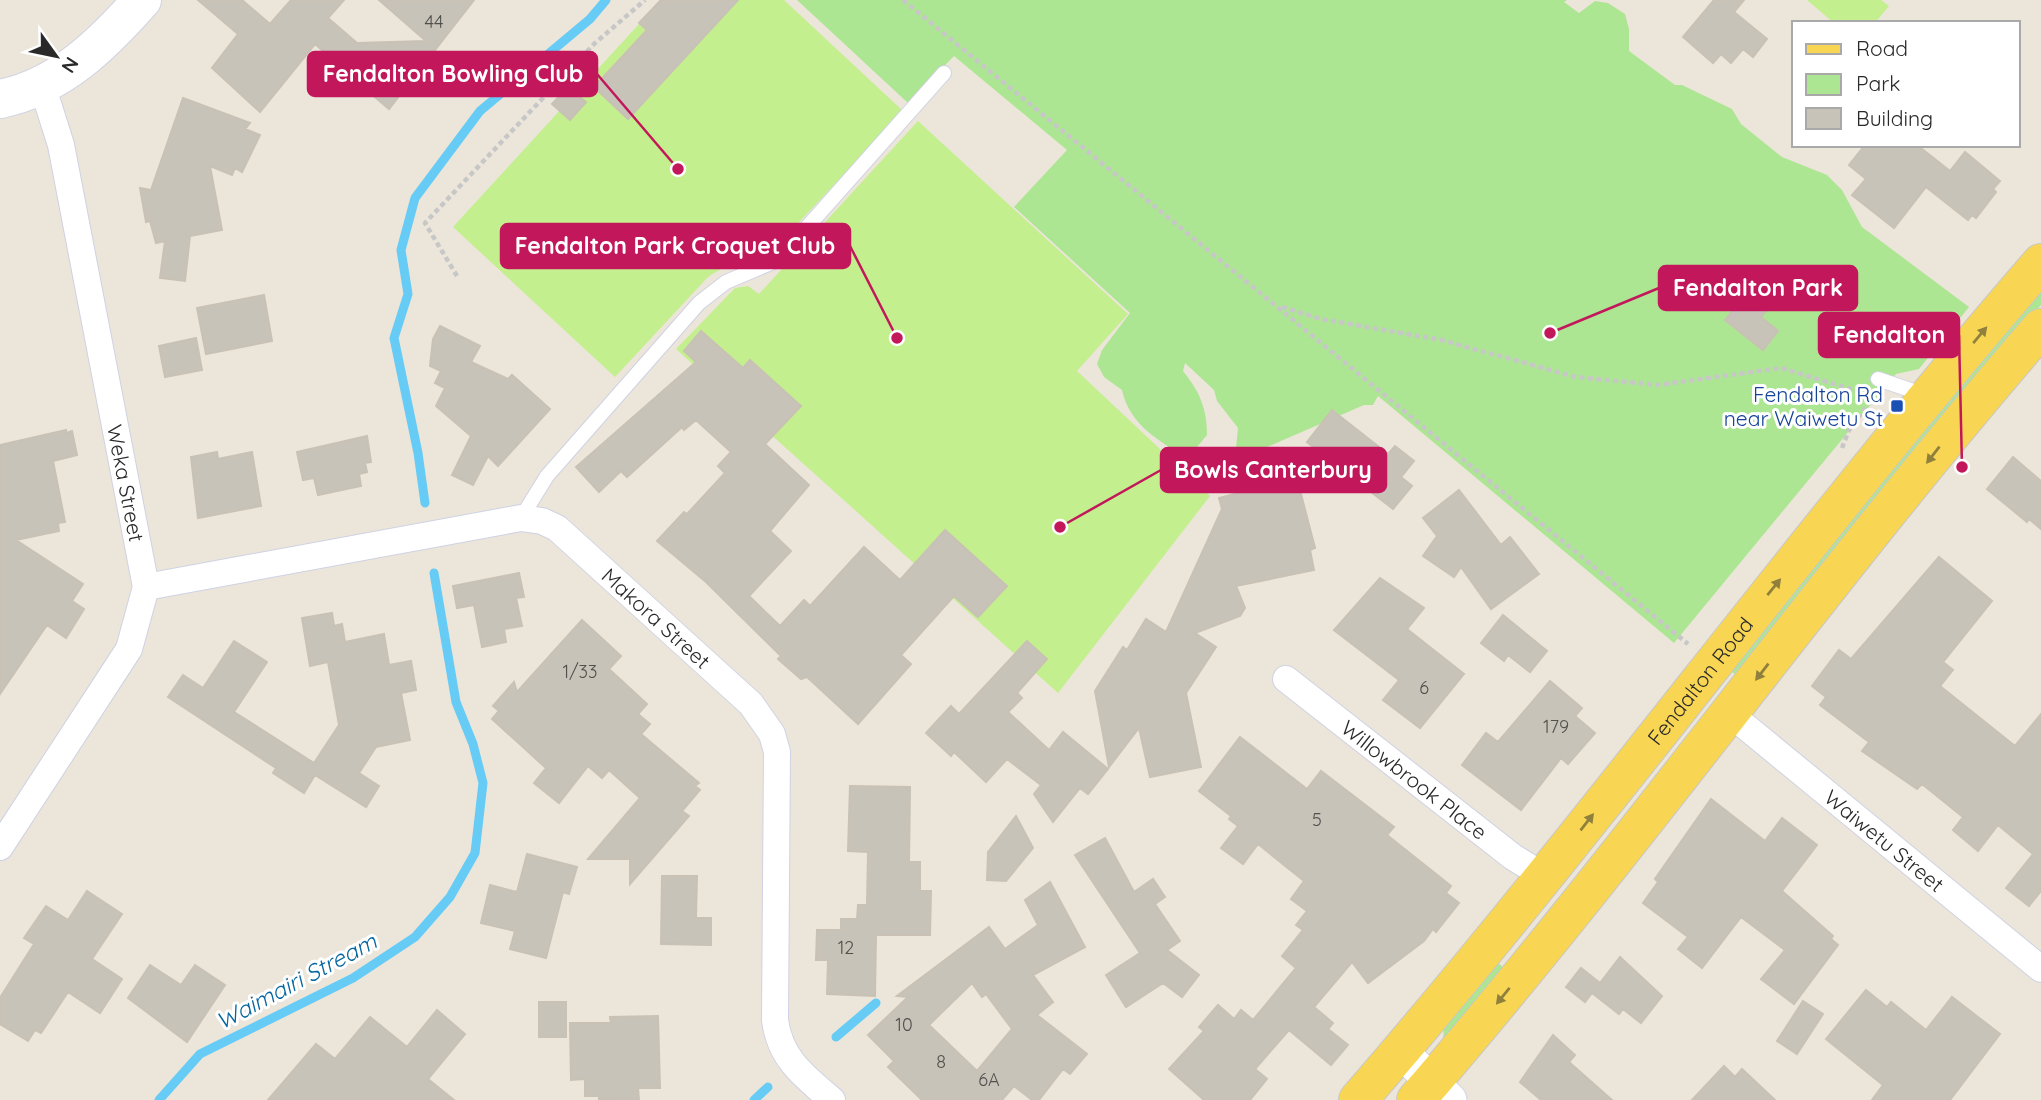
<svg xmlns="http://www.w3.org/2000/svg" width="2041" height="1100" viewBox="0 0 2041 1100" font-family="Quicksand,sans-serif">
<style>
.green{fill:#ade693}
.pitch{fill:#c3ef8e}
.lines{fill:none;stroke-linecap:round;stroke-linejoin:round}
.stream{stroke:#66cbf5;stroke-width:9}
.building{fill:#c7c3b9;stroke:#c8c1b4;stroke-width:2;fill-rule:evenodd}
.service-casing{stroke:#cfd2e3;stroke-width:16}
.minor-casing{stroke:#cfd2e3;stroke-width:28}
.tertiary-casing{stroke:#cfd2e3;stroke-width:35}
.secondary-casing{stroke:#cfd2e3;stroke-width:40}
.primary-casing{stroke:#c7c7c7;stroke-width:40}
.path{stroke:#c7c7c7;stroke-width:4.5;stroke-dasharray:5 3.5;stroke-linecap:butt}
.service{stroke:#fff;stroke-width:14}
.minor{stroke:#fff;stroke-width:26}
.tertiary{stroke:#fff;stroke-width:33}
.secondary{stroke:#fff;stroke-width:38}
.primary{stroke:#f8d653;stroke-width:38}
.oneway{fill:#90803e}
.transit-dot{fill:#1a4fb4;stroke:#fff;stroke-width:2.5}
.labels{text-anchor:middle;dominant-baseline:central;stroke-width:6;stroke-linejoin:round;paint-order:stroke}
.number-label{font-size:18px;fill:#50504d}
.transit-label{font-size:21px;fill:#164399;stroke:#fff;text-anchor:end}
.street-label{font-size:21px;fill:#292929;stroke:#fff}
.water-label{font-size:23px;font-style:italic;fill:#0667a0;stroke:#fff}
.leader{fill:none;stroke:#c2185b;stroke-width:2.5}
.callout-dot{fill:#c2185b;stroke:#fff;stroke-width:2.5}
.callout{fill:#c2185b;stroke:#c2185b;stroke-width:2.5}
.callout-label{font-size:23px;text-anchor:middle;font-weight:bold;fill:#fff}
</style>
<rect width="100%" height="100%" fill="#ece5da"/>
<path class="green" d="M797,0h770l-3,2 15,11 16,-12 13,2 17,11 4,15v22l46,34h7l50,24 9,15 41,33 45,18 15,15 20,37 107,80 -50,62 -23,5 -222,269 -296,-247 -5,9h-9l-97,42 -27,21 -10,17 -9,6 -5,-5 20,-38 2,-20 -21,-27 -3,-11 -29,-27 -2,8c17,21 24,38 24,64l-10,12 -17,7c-27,-17 -51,-32 -58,-64l-18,-13 -7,-13 5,-14 28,-37 -116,-106 53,-57 -113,-94 -46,47z
M2041,287v18l-302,371 -13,-7z
M1495,961l7,5 -1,6 -58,68 1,-14z"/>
<path class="pitch" d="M661,0h123l119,111 -129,138c-20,14 -42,10 -67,29l-92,99 -162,-150z
M1807,0h74l8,6 -14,17h-41z
M918,121l210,193 -51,57 133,125 -152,197 -382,-344 59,-61 13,-2 11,8z"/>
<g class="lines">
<path class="stream" d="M425,503l-7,-50 -24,-115 14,-44 -7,-44 14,-52 65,-87 110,-92 16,-19
M836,1037l40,-34
M159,1100l41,-46 153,-76 62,-41 35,-40 25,-44 8,-70 -10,-39 -17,-42 -22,-129
M754,1100l14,-13"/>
</g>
<path class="building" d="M198,0h44l28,24 21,-24h53l-16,18 29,25 69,-2 -47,-41h95l-85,109 -20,-17 -4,4 -18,-16 4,-4 -36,-32 -55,68 -48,-44 26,-34z
M661,0h77l-110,119 -34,-32 53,-57 -8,-7z
M1714,0h30l-10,12 33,27 -14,18 -10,-8 -12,14 -10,-9 -8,9 -30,-26z
M568,87l18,15 -16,18 -18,-16z
M183,98l67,25 -5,6 15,6 -18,37 -7,-4 -3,7 -22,-9 12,64 -32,6 -5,45 -25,-3 5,-37 -9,2 -6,-22 -4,1 -6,-34 11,2z
M1865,145h52l33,26 15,-19 35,29 -7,8 3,3 -20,26 -4,-3 -4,5 -42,-33 -32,41 -42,-33 14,-16 -17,-14z
M1766,270l20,16 -25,31 17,14 -15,19 -38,-30z
M264,295l8,46 -66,13 -9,-46z
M440,326l40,20 -9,16 37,17 4,-4 38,34 -52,57 -10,-10 -15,29 -21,-10 19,-39 -35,-30 9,-18 -10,-5 6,-12 -11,-5 3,-27z
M701,331l42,37 7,-8 51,46 -36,38 44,41 -39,46 21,20 -42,45 31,30 24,-26 6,6 54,-59 36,33 45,-50 62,56 -29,31 -24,-21 -53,59 10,9 -53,60 -51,-47 -6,2 -23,-20 3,-3 -75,-74 -49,-41 27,-29 3,2 38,-41 -7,-7 13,-14 -35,-32 -12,10 -2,-3 -55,50 -6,-6 -22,21 -23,-25 120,-105 -12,-11z
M196,338l6,32 -37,7 -6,-31z
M1332,410l56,44 7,-8 19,15 -13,16 11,9 -19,23 -86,-67z
M66,430v3l6,-2 5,24 -24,6 12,61 -7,1 1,8 -43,9 67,44 -11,17 12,8 -18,29 -19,-13 -47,69v-249z
M367,436l4,26 -6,1 2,9 -8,2 2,12 -43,9 -4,-17 -11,2 -6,-28z
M217,452l1,7 34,-7 9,54 -63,12 -7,-61z
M2013,457l28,24v48l-12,-10 -2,3 -40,-33z
M1295,471l20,77 -5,2 4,20 -78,16 9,22 -5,8 -45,17 21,14 -30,46 15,74 -51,10 -11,-49 -30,39 -14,-76 28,-44 4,3 19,-31 20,13 56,-123 -3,-11 43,-11 -1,-9z
M1459,490l42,55 9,-8 29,37 -48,35 -30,-42 -7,10 -31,-21 14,-20 -14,-18z
M1939,557l53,44 -49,61 10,8 -13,16 75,60 26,-32v177l-12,15 -23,-18 27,-34 -35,-29 -20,26 -25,-21 10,-13 -41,-33 -5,5 -55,-38 7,-9 -49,-37 6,-8 -14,-11 27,-36 12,9z
M519,573l5,24 -8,1 6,28 -18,3 2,13 -24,5 -8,-42 -17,3 -4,-22z
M1380,578l44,30 -17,21 57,45 -44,54 -37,-28 16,-20 -65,-50z
M332,613l2,13 8,-2 3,18 39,-8 5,31 22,-4 5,29 -15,3 9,47 -34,7 -17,26 20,13 -13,21 -51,-32 -11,18 -31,-20 3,-5 -108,-71 15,-22 20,13 31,-47 33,21 -33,50 80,51 25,-38 -11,-63 -18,4 -8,-48z
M1503,615l44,36 -17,21 -22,-17 -4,6 -23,-18z
M582,620l39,36 -12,13 38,35 -9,10 12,10 -9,10 58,49 -4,3 5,4 -18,21 7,5 -59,68v-25h-42l52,-61 -31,-28 -7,8 -14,-12 -29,37 -25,-20 12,-15 -54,-49 7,-8 -6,-5 21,-24 3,10z
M1027,641l20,18 -30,34 5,5 -14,14 41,38 14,-18 45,37 -20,25 -8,-6 -27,34 -19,-28 7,-9 -34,-26 -21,23 -32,-30 -3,4 -25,-23 25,-27 8,8z
M1550,681l32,27 -7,8 20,17 -27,31 -7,-6 -40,52 -59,-45 24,-32 12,9z
M1240,737l67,52 14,-18 73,56 -7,8 64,51 -5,7 13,10 -23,29 -3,-3 -9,12 -56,42 -16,-21 -38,45 19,16 -5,6 20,16 -17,20 -42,-35 -34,39 12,10 -17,21h-46l-35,-31 35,-38 -5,-4 19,-22 16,14 7,-9 12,10 43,-52 -14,-12 21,-26 -7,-5 11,-14 -16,-12 13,-18 -46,-37 -15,20 -22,-16 17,-22 -9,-7 2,-3 -32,-25z
M850,786l60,1 -1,75h11v29h11l-1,44h-54l-1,61 -48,-2 1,-34h-12l1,-30h24v-11h16l1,-14h9l1,-53 -20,-1z
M1711,799l54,42 17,-23 35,27 -35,46 51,45 -2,3 7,6 -44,59 -33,-25 24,-29 -44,-33 -39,51 -24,-19 10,-12 -45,-34 15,-21 -3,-3z
M1016,816l17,32 -27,33 -19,-1 1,-28z
M1105,838l29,54 19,-13 12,18 -10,7 25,37 -13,9 32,25 -17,22 -19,-14 -37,24 -20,-32 34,-22 -65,-98z
M527,854l50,13 -8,27 -6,-2 -17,66 -36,-9 5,-18 -34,-8 9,-38 27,7z
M662,876h35l-1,42h15v27l-50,-1z
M1050,882l35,65 -52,28 20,27 -16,13 50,39 -17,20 -7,-5 -24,31h-7l-18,-14 -12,14h-80l-34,-33 6,-6 -26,-26 40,-38 -11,-1 92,-69 16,22 33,-24 -13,-25zM972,983l10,14 4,-3 26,35 -35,42 -48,-46z
M87,891l35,23 -30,45 30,20 -22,34 -32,-21 -27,41 -6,-3 -7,11 -28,-17v-26l34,-54 -10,-6 22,-32 22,14z
M1620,957l42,39 -21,27 -18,-14 -4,5 -27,-21 -7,9 -19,-15 15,-19 19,15z
M150,965l31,20 14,-20 30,20 -38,57 -59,-44z
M1866,990l21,17 4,-5 35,28 26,-33 48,37 -50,66h-78l11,-15 -57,-46z
M1803,1001l20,13 -26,40 -20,-13z
M539,1002h27v35h-27z
M437,1010l28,24 -37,45 26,21h-186l48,-56 19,15 35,-42 37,30z
M658,1016l2,72h-22l1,12 -40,-1v-3h-14v-17l-14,1 -1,-57h41l-1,-6z
M1553,1035l22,20 -6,7 43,38h-71l-21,-18z
M1724,1066l11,11 7,-8 33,31h-83z"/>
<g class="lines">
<defs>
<path id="service" d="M1878,379l50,17
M521,518l26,-42 152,-173 27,-21 52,-22 166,-187"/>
<g id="minor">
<path id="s1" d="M146,587l375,-69 21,3 15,7 194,176 21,30 5,18 -2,268c5,39 29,56 57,80"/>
<path id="s2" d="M1286,679l227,178 31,19"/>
<path id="s3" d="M1729,713l312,256"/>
<path d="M0,847l129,-198 17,-62 -85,-442 -19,-60"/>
</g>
<path id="tertiary" d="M1401,1051l49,49"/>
<path id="secondary" d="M0,99c60,-12 103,-55 142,-99"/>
<g id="primary">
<path id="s4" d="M1358,1100c236,-272 447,-565 683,-837"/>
<path d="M1416,1100c217,-250 408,-522 625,-772"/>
</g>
</defs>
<use href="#service" class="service-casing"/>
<use href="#minor" class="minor-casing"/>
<use href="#tertiary" class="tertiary-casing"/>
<use href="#secondary" class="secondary-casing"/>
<use href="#primary" class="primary-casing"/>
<path class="path" d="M903,0l785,644
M457,276l-32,-53 169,-179 51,-44
M1282,307l39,12 120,21 135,37 82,8 123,-17 80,24
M1842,448l7,-18 23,-31"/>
<use href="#service" class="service"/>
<use href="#minor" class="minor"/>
<use href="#tertiary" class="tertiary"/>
<use href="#secondary" class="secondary"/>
<use href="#primary" class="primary"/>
</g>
<defs><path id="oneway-solid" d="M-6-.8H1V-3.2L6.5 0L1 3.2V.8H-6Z" transform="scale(1.75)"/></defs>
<g class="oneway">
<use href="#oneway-solid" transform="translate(1980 335) rotate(-50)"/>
<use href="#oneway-solid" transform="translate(1933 455) rotate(128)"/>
<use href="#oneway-solid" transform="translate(1774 587) rotate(-51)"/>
<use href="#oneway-solid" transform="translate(1762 672) rotate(128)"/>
<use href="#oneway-solid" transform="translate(1587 822) rotate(-52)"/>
<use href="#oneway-solid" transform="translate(1503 996) rotate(129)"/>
</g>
<rect class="transit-dot" x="1890" y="399" width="14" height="14" rx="3.5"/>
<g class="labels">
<g class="number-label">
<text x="434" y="21">44</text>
<text x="580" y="671">1/33</text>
<text x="1424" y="687">6</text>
<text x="1556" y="726">179</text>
<text x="1317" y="819">5</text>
<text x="846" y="947">12</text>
<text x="904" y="1024">10</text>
<text x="941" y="1061">8</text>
<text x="989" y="1079">6A</text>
</g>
<g class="transit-label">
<text x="1883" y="394">Fendalton Rd<tspan x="1883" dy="24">near Waiwetu St</tspan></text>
</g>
<g class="street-label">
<text transform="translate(126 483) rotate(79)">Weka Street</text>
<text stroke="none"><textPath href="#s1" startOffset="553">Makora Street</textPath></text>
<text stroke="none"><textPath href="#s4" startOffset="541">Fendalton Road</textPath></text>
<text stroke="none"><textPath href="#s2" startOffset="163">Willowbrook Place</textPath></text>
<text stroke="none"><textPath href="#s3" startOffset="201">Waiwetu Street</textPath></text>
</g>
<g class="water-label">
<text transform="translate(296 981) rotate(-28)">Waimairi Stream</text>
</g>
</g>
<path class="leader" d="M678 169L597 74M897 338L850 246M1550 333L1659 288M1962 467L1959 335M1060 527L1161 470"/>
<g class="callout-dot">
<circle cx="678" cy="169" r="7"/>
<circle cx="897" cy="338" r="7"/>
<circle cx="1550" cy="333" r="7"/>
<circle cx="1962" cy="467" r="7"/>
<circle cx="1060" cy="527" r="7"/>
</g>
<g class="callout">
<rect x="308" y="52" width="289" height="44" rx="7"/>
<rect x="501" y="224" width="349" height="44" rx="7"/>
<rect x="1659" y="266" width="198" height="44" rx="7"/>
<rect x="1819" y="313" width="140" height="44" rx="7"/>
<rect x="1161" y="448" width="225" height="44" rx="7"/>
</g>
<g class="callout-label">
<text x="453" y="82">Fendalton Bowling Club</text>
<text x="675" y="254">Fendalton Park Croquet Club</text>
<text x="1758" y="296">Fendalton Park</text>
<text x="1889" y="343">Fendalton</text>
<text x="1273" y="478">Bowls Canterbury</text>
</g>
<rect x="1792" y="21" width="228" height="126" fill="#ffffff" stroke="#a9a9a9" stroke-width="2"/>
<rect x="1806" y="44" width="35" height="10" fill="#f8d653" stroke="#a9a9a9" stroke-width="2"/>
<text x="1856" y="56" font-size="21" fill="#292929">Road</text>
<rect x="1806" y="74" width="35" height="21" fill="#ade693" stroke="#a9a9a9" stroke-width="2"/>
<text x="1856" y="91" font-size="21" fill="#292929">Park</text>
<rect x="1806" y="108" width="35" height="21" fill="#c7c3b9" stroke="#a9a9a9" stroke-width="2"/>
<text x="1856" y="126" font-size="21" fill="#292929">Building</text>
<g transform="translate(56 56) rotate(123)" stroke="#ffffff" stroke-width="5" paint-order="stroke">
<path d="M0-5L12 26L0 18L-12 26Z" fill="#292929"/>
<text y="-10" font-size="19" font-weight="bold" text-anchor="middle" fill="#292929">N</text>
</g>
</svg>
